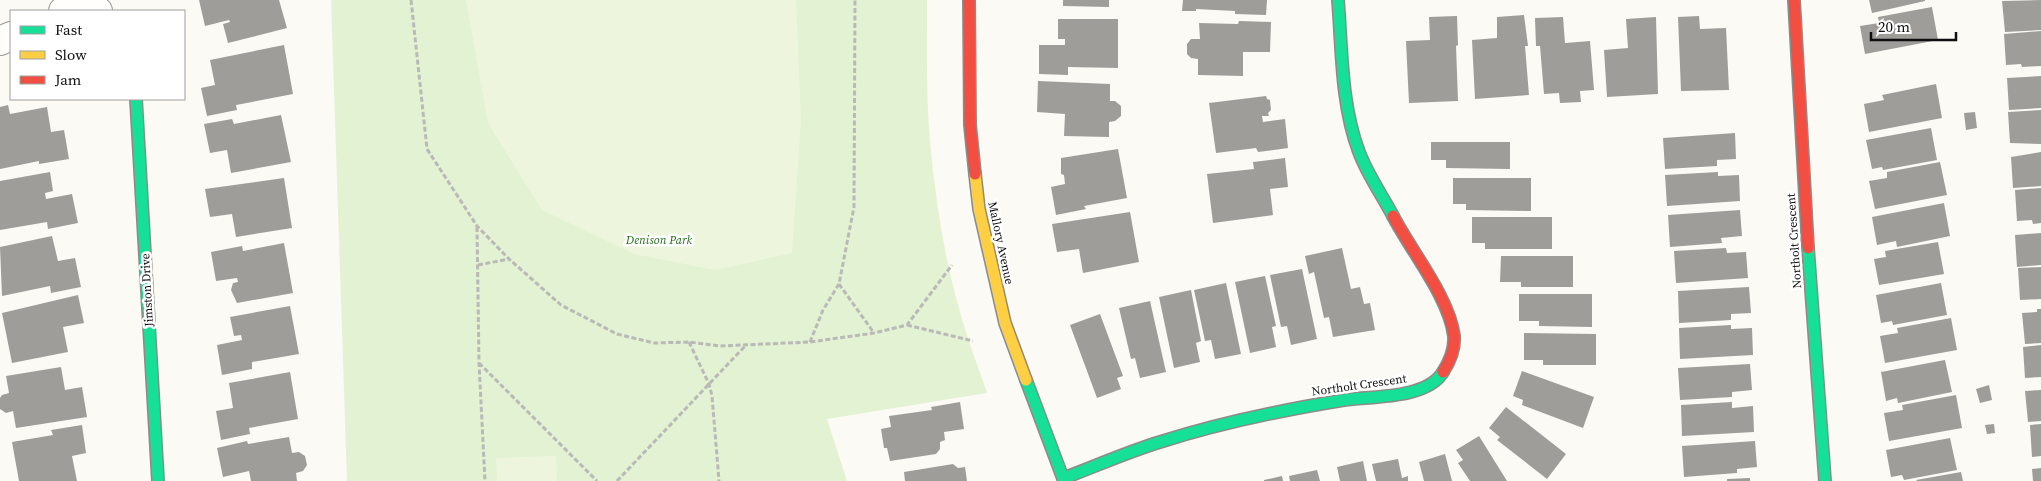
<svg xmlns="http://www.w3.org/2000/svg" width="2041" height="481" viewBox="0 0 2041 481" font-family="'Source Serif 4',serif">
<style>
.green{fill:#e3f2d2}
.pitch{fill:#edf6dc}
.building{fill:#9f9d99}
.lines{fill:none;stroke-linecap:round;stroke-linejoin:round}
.street-casing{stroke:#969592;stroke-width:30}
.fast-casing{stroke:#8c8b89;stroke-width:14}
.slow-casing{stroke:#8c8b89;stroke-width:14}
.jam-casing{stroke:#8c8b89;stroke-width:14}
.path{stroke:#b9b9b8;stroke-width:3;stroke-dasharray:5 2.5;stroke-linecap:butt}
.street{stroke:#fffefd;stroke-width:28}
.fast{stroke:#16e098;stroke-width:11}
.slow{stroke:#ffcf43;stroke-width:11}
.jam{stroke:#f24e42;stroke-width:11}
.labels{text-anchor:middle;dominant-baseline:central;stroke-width:5;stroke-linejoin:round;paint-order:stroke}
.park-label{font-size:12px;font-style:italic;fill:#246b1a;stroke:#fff}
.street-label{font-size:12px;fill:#0f0f0f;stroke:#fff}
</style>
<rect width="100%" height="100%" fill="#fcfaf4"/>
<path class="green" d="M331,0h596c0,51 -1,102 4,152 6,61 17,125 36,183 6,20 14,39 20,58l-160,26 20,62h-500z"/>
<path class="pitch" d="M466,0h330l5,120 -9,133 -77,17 -81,-16 -92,-44 -54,-87z
M556,456l1,25h-60l-1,-23z"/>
<path class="building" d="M199,0h80l8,28 -59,15 -5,-19 7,-2 -1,-2 -24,6z
M1063,0h46v7l-46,-1z
M1183,0h84l-1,15 -31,-1v-3l-39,-2v2h-14z
M1869,0h56v1l-53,12z
M2041,0v30l-36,2 -3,-31z
M1932,7l6,33 -73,14 -5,-28 19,-3 -1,-6z
M1524,15l4,31h-3l4,49 -54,4 -3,-59 25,-2v-21z
M1457,16l1,29 -2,1 2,55 -49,2 -3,-62 24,-1 -1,-23z
M1699,16l1,13 26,-1 3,62 -48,1 -3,-74z
M1563,17l2,26 25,-2 4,49 -14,1 1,11 -21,1 -1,-10 -15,1 -4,-48h-4l-1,-28z
M1656,17l2,77 -51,3 -3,-47 24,-2 -2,-29z
M1058,19h60v49l-50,-1v8l-29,-1v-29h26v-6h-7z
M1239,21l32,1 -1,30h-27v24l-45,-1v-16l-7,-1 -4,-4v-10l4,-5h9l-1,-16 39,1z
M2041,31v35l-19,1 -1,-3 -15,1 -2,-31z
M284,45l9,49 -57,11 1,5 -30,6 -6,-28 14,-3 -5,-25z
M2041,76v32l-32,2 -2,-32z
M1038,81l72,3v17h5l6,5v10l-6,5 -6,1v15l-45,-1 1,-22 -28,-2z
M1936,84l6,34 -73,14 -5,-28 20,-4 -2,-5z
M1266,96l1,3 3,1 1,10 -3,3 1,3h-7l1,6 22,-3 3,29 -30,4 -2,-4 -40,5 -7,-50z
M8,105l2,9 37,-7 4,25 13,-2 5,29 -30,5v-3l-39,8v-62z
M2041,110v34l-31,-1 -2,-31z
M1975,112l2,16 -11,2 -2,-17z
M281,115l10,47 -60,11 -4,-23 -17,3 -6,-29 28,-5 2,5z
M1931,128l6,32 -54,10 -1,-3 -10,2 -6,-29z
M1735,133l1,26 -19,1v6l-52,3 -2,-31z
M1431,142h79v27l-64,-1v-8h-15z
M1118,149l9,49 -43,8 2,3 -30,6 -5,-28 14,-3 -1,-9 -3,-1v-16z
M2041,152v34l-28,2 -2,-31z
M1285,158l3,29 -18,2 3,26 -60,8 -6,-49 47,-5 -1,-7z
M1940,162l7,33 -72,14 -6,-28 18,-3v-6z
M50,172l3,19 -8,2 1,6 26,-5 6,29 -30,6 -1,-7 -47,8v-49z
M1718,172v4l21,-1 1,26 -73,5 -2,-31z
M284,178l8,50 -56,9 -4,-23 -22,3 -5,-28z
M1453,178h78v33l-65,-1v-6h-13z
M2041,188v35l-8,1 -1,-4 -15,1 -2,-31z
M1944,203l6,33 -53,11 -1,-6 -19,4 -5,-28z
M1740,210l2,26 -21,2 1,5 -52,4 -2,-32z
M1130,212l9,50 -56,11 -4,-24 -22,3 -5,-28z
M1472,217h80v32h-67v-6h-13z
M2041,233v32l-24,2 -2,-32z
M52,236l6,25 17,-3 6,29 -30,6 -1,-7 -48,10 -2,-49z
M1938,242l6,32 -65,11 -5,-26 12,-2 -1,-6z
M284,243l9,50 -56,10 -6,-13 2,-7 5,-1 -1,-4 -21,3 -5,-29 31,-6 1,5z
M1342,248l9,41 9,-2 4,17 6,-1 5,27 -42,7 -4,-20 -5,1 -10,-46 -5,2 -4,-18z
M1726,248l1,5 19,-1 2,26 -72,5 -2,-32z
M1501,256h72v31h-52v-5h-21z
M2041,267v32l-21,1 -2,-32z
M1302,269l15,70 -26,6 -4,-19 -6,1 -11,-52z
M1265,276l11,50 -4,1 4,20 -26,6 -15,-71z
M1226,283l15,71 -26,5 -4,-19 -6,1 -11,-51z
M1941,283l6,32 -54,10 -1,-4 -11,2 -5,-28z
M1749,287l2,26 -20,1v6l-52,3 -1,-32z
M1191,290l10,51 -5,2 4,19 -26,6 -15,-71z
M1519,294h73v33l-53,-1v-5h-20z
M78,295l6,28 -21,4 5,25 -56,11 -10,-50z
M1150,301l16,71 -26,6 -5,-20 -4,1 -12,-51z
M290,306l9,48 -47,8v7l-30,6 -5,-30 25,-5 -1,-5 -7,1 -4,-19z
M2037,309h4v34l-16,1 -3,-31 15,-1z
M1100,314l23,62 -6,2 4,11 -24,9 -27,-73z
M1951,318l6,32 -72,13 -5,-27 18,-3 -1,-5z
M1731,325v4l21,-1 1,27 -73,4 -1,-31z
M1524,333l72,1v31h-53v-5h-19z
M2041,345v32l-16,1 -2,-31z
M1945,360l7,32 -54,11 -1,-5 -11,3 -5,-29z
M1750,364l2,26 -20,2v5l-52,3 -2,-32z
M61,367l4,23 17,-3 5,30 -71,11 -3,-17 -7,2 -6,-4v-11l2,-3 7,-2 -3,-17z
M1522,371l72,26 -11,31 -61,-23 1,-5 -10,-4z
M290,372l8,47 -49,9 1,6 -29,6 -5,-29 17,-3 -4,-25z
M1989,385l3,15 -12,3 -4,-14z
M2041,390v31l-13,1 -3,-31z
M1956,395l6,33 -73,13 -5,-28 19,-3 -1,-5z
M960,402l4,27 -20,3 1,8 -5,2v7l-4,5 -46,7 -3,-13h-3l-3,-19 10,-2 -2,-11 43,-6 -1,-3z
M1732,402v6l21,-2 1,26 -72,4 -1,-31z
M1506,407l60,47 -19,25 -50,-39 3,-3 -11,-9z
M1994,424l1,9 -8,1 -2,-9z
M2041,424v32l-9,1 -2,-32z
M82,425l4,28 -14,3 5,25h-58l-7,-39 41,-7 -2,-5z
M1479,436l28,45h-37l-12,-18 5,-3 -7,-10z
M289,437l3,16 7,-1 6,4 2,9 -4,6 -7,2 1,8h-46l-2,-10 -26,6 -6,-29 30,-7 1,3z
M1950,438l7,32 -53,10 -2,-5 -11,2 -5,-27z
M1755,441l2,26 -20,2v4l-53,4 -2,-31z
M1445,454l7,27h-28l-5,-19z
M1398,459l4,19 6,-2v5h-32l-4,-17z
M1363,461l4,20h-27l-3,-14z
M953,464l5,4 7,-1 2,14h-62l-1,-9z
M2041,468v13h-8l-1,-12z
M1317,470l3,11h-30l-1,-5z
M1961,472l2,9h-46l-1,-1z
M1282,476l1,5h-19v-1z
M1750,478v3h-23v-2z"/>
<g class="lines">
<defs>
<path id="street" d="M63,11c11,-3 25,-5 35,0
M0,41l11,-5"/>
<path id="fast" d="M1338,0c4,50 3,105 21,152 8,22 23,43 34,64
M136,99l22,382
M1808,248l17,233
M1026,380l38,101
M1064,478c32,-12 63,-26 96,-36 60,-19 122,-32 184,-42 28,-4 83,-1 99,-28"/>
<path id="slow" d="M975,174l4,35 26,114 21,57"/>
<path id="jam" d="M969,0l1,125 5,49
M1794,0l14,248
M1393,216c18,35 56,81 61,120 1,13 -4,25 -11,36"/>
</defs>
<use href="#street" class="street-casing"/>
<use href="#fast" class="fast-casing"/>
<use href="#slow" class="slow-casing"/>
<use href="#jam" class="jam-casing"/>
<path class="path" d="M411,0l16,149 50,77 32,33 52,46 56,29 37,9 35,-1 31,4 90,-4 64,-9 33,-8 45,-60
M477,227l2,136 6,118
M478,265l31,-6
M839,284l35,49
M907,325l66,16
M689,342l20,42 3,12 7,85
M810,342l13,-32 16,-26 15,-77 1,-207
M479,363l118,118
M617,481l130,-137"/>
<use href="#street" class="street"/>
<use href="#fast" class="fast"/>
<use href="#slow" class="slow"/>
<use href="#jam" class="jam"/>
</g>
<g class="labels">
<g class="park-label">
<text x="659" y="240">Denison Park</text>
</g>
<g class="street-label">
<text transform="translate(1794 241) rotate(-94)">Northolt Crescent</text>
<text transform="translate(1001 243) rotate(78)">Mallory Avenue</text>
<text transform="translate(147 290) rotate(-93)">Jimston Drive</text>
<text transform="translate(1359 385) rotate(-8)">Northolt Crescent</text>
</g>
</g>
<rect x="10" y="10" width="175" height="90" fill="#ffffff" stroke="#9f9f9f"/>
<rect x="20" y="26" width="25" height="8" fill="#16e098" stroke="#9f9f9f"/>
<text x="55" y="35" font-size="15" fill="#0f0f0f">Fast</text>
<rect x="20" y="51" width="25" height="8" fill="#ffcf43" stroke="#9f9f9f"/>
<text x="55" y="60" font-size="15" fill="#0f0f0f">Slow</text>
<rect x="20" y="76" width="25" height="8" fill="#f24e42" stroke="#9f9f9f"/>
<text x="55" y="85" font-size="15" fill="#0f0f0f">Jam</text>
<path d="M1871 32v8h85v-8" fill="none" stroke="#0f0f0f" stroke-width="2.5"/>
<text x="1878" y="32" font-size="15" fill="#0f0f0f" stroke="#ffffff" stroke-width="4" paint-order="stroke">20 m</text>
</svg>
